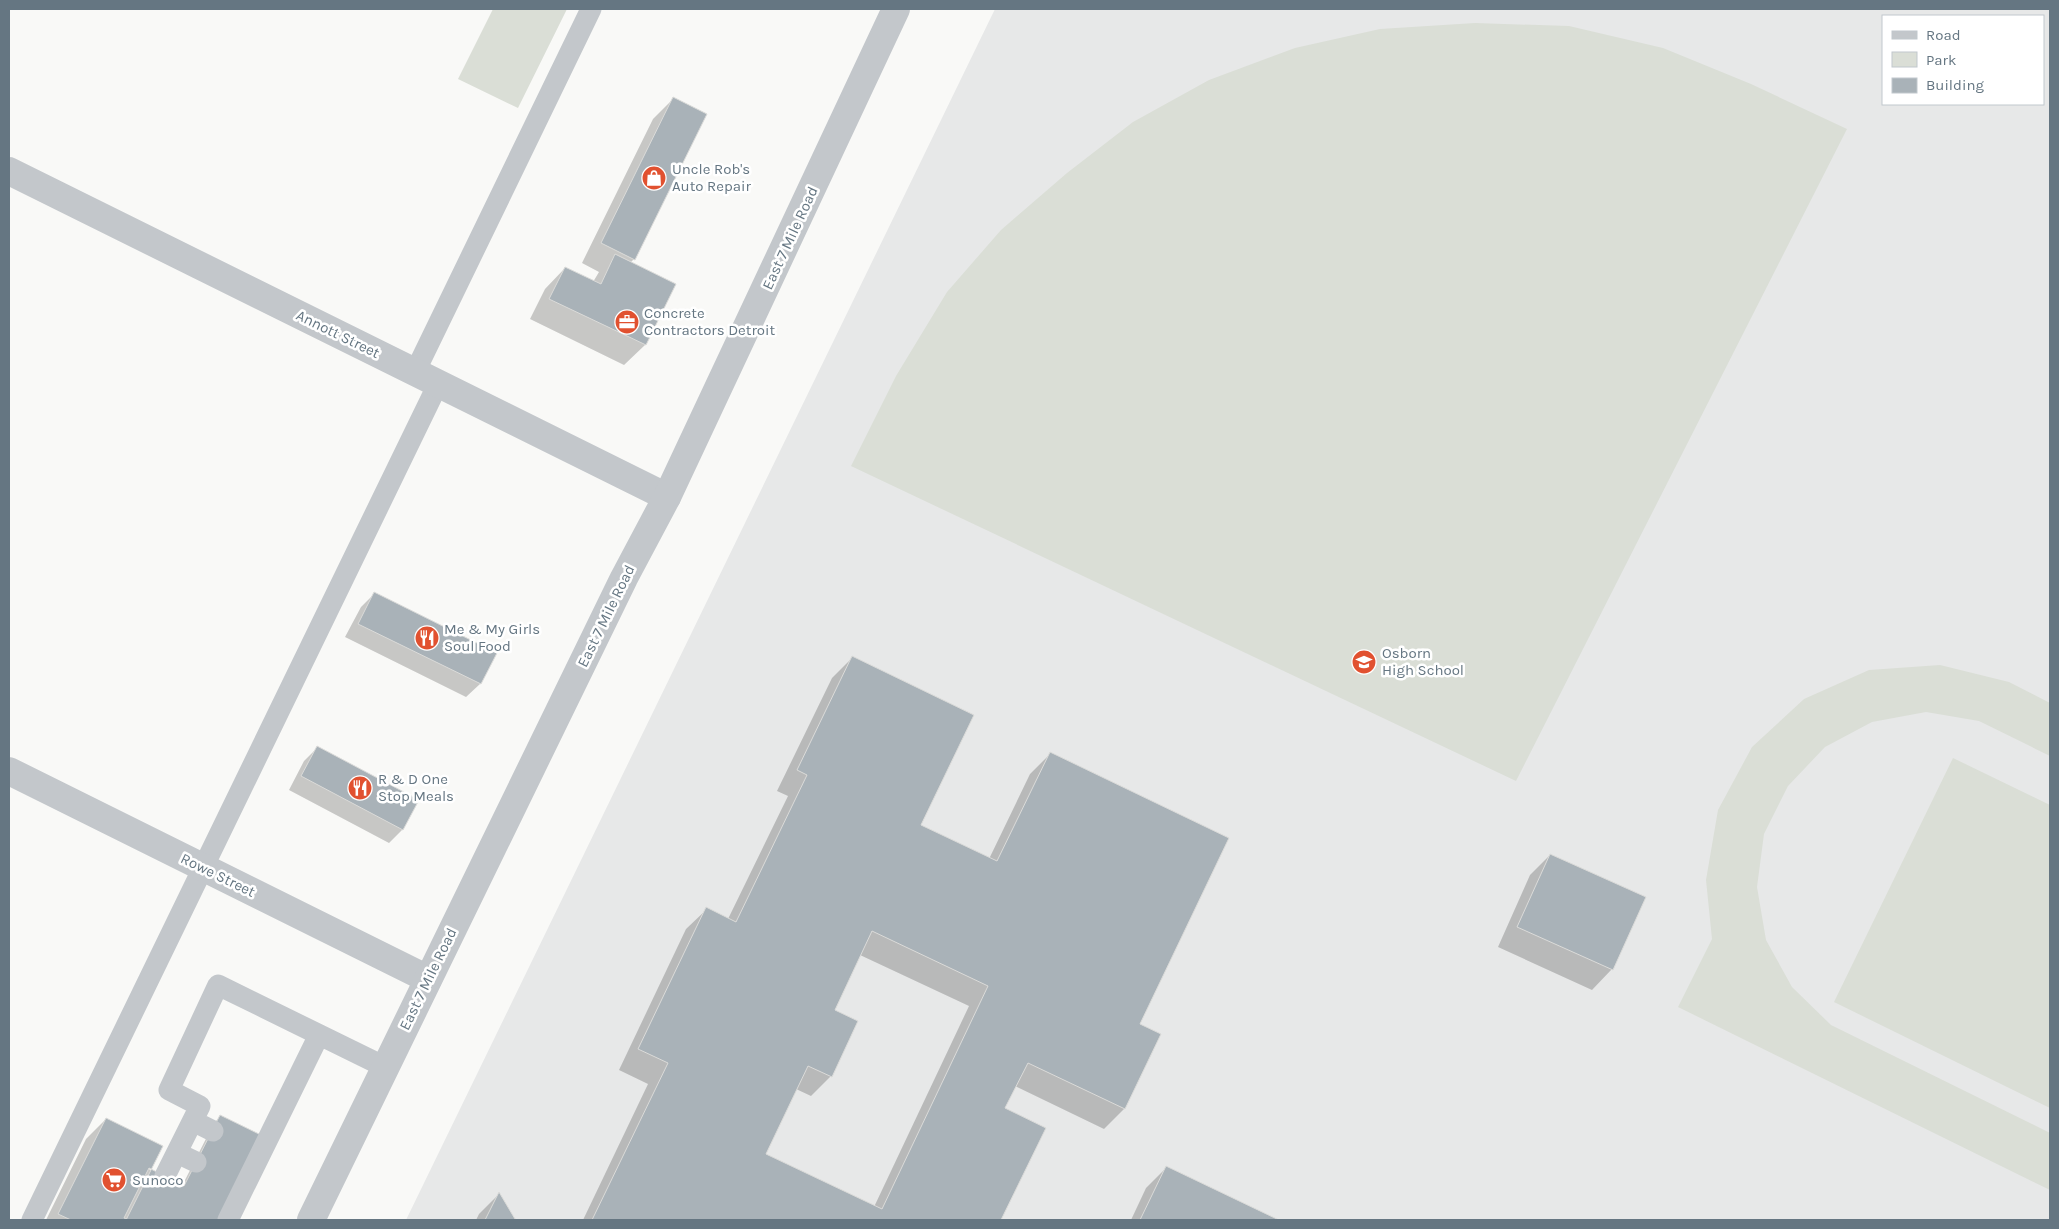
<svg xmlns="http://www.w3.org/2000/svg" width="2059" height="1229" viewBox="0 0 2059 1229" font-family="Karla,sans-serif">
<style>
.built{fill:#e7e8e8;fill-rule:evenodd}
.green{fill:#daded6}
.shadow{fill:#0003;fill-rule:evenodd}
.building{fill:#a9b2b8;stroke:#dbdbd9;fill-rule:evenodd}
.lines{fill:none;stroke-linecap:round;stroke-linejoin:round}
.service{stroke:#c3c7cb;stroke-width:21}
.minor{stroke:#c3c7cb;stroke-width:28}
.tertiary{stroke:#c3c7cb;stroke-width:28}
.labels{text-anchor:middle;dominant-baseline:central;stroke-width:5;stroke-linejoin:round;paint-order:stroke}
.poi-label{font-size:15px;fill:#657682;stroke:#fff;text-anchor:start}
.street-label{font-size:15px;fill:#657682;stroke:#fff}
</style>
<rect width="100%" height="100%" fill="#f9f9f7"/>
<path class="built" d="M995,9h1055v1211h-1644zM1883,16h160v88h-160z"/>
<path class="green" d="M493,9h74l-49,99 -60,-29z
M1475,23l94,3 94,22 88,36 96,45 -331,652 -665,-315 45,-90 51,-84 54,-62 66,-57 66,-51 76,-42 86,-32 85,-19z
M1940,665l69,17 41,21v53l-71,-35 -53,-9 -54,10 -47,25 -37,39 -24,48 -7,53 9,53 26,47 39,38 219,108v57l-372,-183 34,-68 -6,-59 12,-70 34,-63 52,-48 65,-29z
M1953,758l97,47v303l-216,-106z"/>
<path class="shadow" d="M674,98l-40,161 -4,4 44,22 -29,60 -21,20 -94,-46 15,-30 20,-21 28,14 6,-10 -17,-9 71,-144z
M375,593l120,61 -15,30 -14,13 -121,-60 16,-30z
M852,658l67,167 70,34 41,-85 20,-20 88,270 22,11 -36,74 -20,20 -89,-43 -11,23 40,19 -45,92h-416l65,-136 -29,-14 67,-141 21,-20 21,10 60,-123 -11,-5 55,-113zM860,955l109,51 -95,201 -109,-52 31,-66 15,7 20,-20 2,-65z
M318,747l100,54 -16,29 -13,13 -100,-53 15,-29z
M1550,855l62,114 -20,21 -94,-43 32,-72z
M221,1116l-2,104h-173l40,-81 20,-20 44,51 32,16 32,-63z
M1166,1168l110,52h-145l15,-32z
M499,1194l16,26h-39l3,-6z"/>
<path class="building" d="M673,97l34,17 -72,146 -34,-17z
M615,254l61,30 -30,61 -97,-46 16,-32 36,17z
M374,592l123,61 -16,31 -123,-60z
M852,656l122,59 -53,110 76,36 53,-109 179,86 -89,186 21,10 -36,75 -97,-46 -23,45 41,20 -45,92h-409l76,-157 -30,-14 68,-142 30,15 71,-147 -10,-5zM872,931l116,55 -106,223 -116,-55 42,-88 24,11 26,-56 -23,-11z
M317,746l102,54 -16,30 -102,-54z
M1550,854l96,43 -33,73 -96,-43z
M220,1115l43,21 -43,84h-91l-5,-2 25,-50 35,18z
M106,1118l57,28 -37,74h-55l-13,-6z
M1166,1166l113,54h-139z
M499,1192l16,27 2,1h-32z"/>
<g class="lines">
<path class="service" d="M415,372l176,-363
M193,1121l20,10
M177,1153l19,9
M165,1176l35,-70 -31,-16 49,-105 167,82
M32,1220l406,-836
M228,1220l91,-185"/>
<path class="minor" d="M9,171l658,326
M9,771l419,208"/>
<path class="tertiary" d="M311,1220l313,-642 43,-81 229,-488"/>
</g>
<defs>
<symbol id="shop-disc" viewBox="-11 -11 22 22"><circle r="9.5" fill="#e15130" stroke="#fff"/><path d="M-5-2.5h2.3a2.7 3.5 0 0 1 5.4 0H5L5.5 6h-11ZM-1.5-2.5h3a1.5 2.3 0 0 0-3 0Z" fill="#fff"/></symbol>
<symbol id="office-disc" viewBox="-11 -11 22 22"><circle r="9.5" fill="#e15130" stroke="#fff"/><path d="M-6-3h4V-5.5h4V-3h4V5H-6ZM-1-4.5V-3h2v-1.5ZM-6 0V1H6V0Z" fill="#fff"/></symbol>
<symbol id="restaurant-disc" viewBox="-11 -11 22 22"><circle r="9.5" fill="#e15130" stroke="#fff"/><path d="M-5-6h1v4h1v-4h1v4h1v-4h1v5L-1.5 .5V6h-2V.5L-5-1ZM5-6V6H3V1.5H1.5Q1.5-4 5-6Z" fill="#fff"/></symbol>
<symbol id="school-disc" viewBox="-11 -11 22 22"><circle r="9.5" fill="#e15130" stroke="#fff"/><path d="M0-5L7-2L0 1L-7-2ZM-4 1L0 2.5L4 1V4Q0 6-4 4Z" fill="#fff"/></symbol>
<symbol id="supermarket-disc" viewBox="-11 -11 22 22"><circle r="9.5" fill="#e15130" stroke="#fff"/><path d="M-6-5.5h2.5l.6 2H6L4.5 2H-2.5L-4.4-4H-6ZM-1.5 3.2a1.3 1.3 0 1 0 .1 0ZM3 3.2a1.3 1.3 0 1 0 .1 0Z" fill="#fff"/></symbol>
</defs>
<g fill-rule="evenodd">
<use href="#shop-disc" x="640" y="164" width="28" height="28"/>
<use href="#office-disc" x="613" y="308" width="28" height="28"/>
<use href="#restaurant-disc" x="413" y="624" width="28" height="28"/>
<use href="#school-disc" x="1350" y="648" width="28" height="28"/>
<use href="#restaurant-disc" x="346" y="774" width="28" height="28"/>
<use href="#supermarket-disc" x="100" y="1166" width="28" height="28"/>
</g>
<g class="labels">
<g class="poi-label">
<text x="672" y="169">Uncle Rob's<tspan x="672" dy="17">Auto Repair</tspan></text>
<text x="644" y="313">Concrete<tspan x="644" dy="17">Contractors Detroit</tspan></text>
<text x="444" y="629">Me &amp; My Girls<tspan x="444" dy="17">Soul Food</tspan></text>
<text x="1382" y="653">Osborn<tspan x="1382" dy="17">High School</tspan></text>
<text x="378" y="779">R &amp; D One<tspan x="378" dy="17">Stop Meals</tspan></text>
<text x="132" y="1180">Sunoco</text>
</g>
<g class="street-label">
<text transform="translate(790 238) rotate(-65)">East 7 Mile Road</text>
<text transform="translate(338 334) rotate(26)">Annott Street</text>
<text transform="translate(606 616) rotate(-64)">East 7 Mile Road</text>
<text transform="translate(218 875) rotate(26)">Rowe Street</text>
<text transform="translate(428 979) rotate(-64)">East 7 Mile Road</text>
</g>
</g>
<rect width="2059" height="1229" fill="none" stroke="#657682" stroke-width="20"/>
<rect x="1882" y="15" width="162" height="90" fill="#ffffff" stroke="#c1c8cd"/>
<rect x="1892" y="31" width="25" height="8" fill="#c3c7cb" stroke="#c1c8cd"/>
<text x="1926" y="40" font-size="15" fill="#657682">Road</text>
<rect x="1892" y="52" width="25" height="15" fill="#daded6" stroke="#c1c8cd"/>
<text x="1926" y="65" font-size="15" fill="#657682">Park</text>
<rect x="1892" y="78" width="25" height="15" fill="#a9b2b8" stroke="#c1c8cd"/>
<text x="1926" y="90" font-size="15" fill="#657682">Building</text>
</svg>
